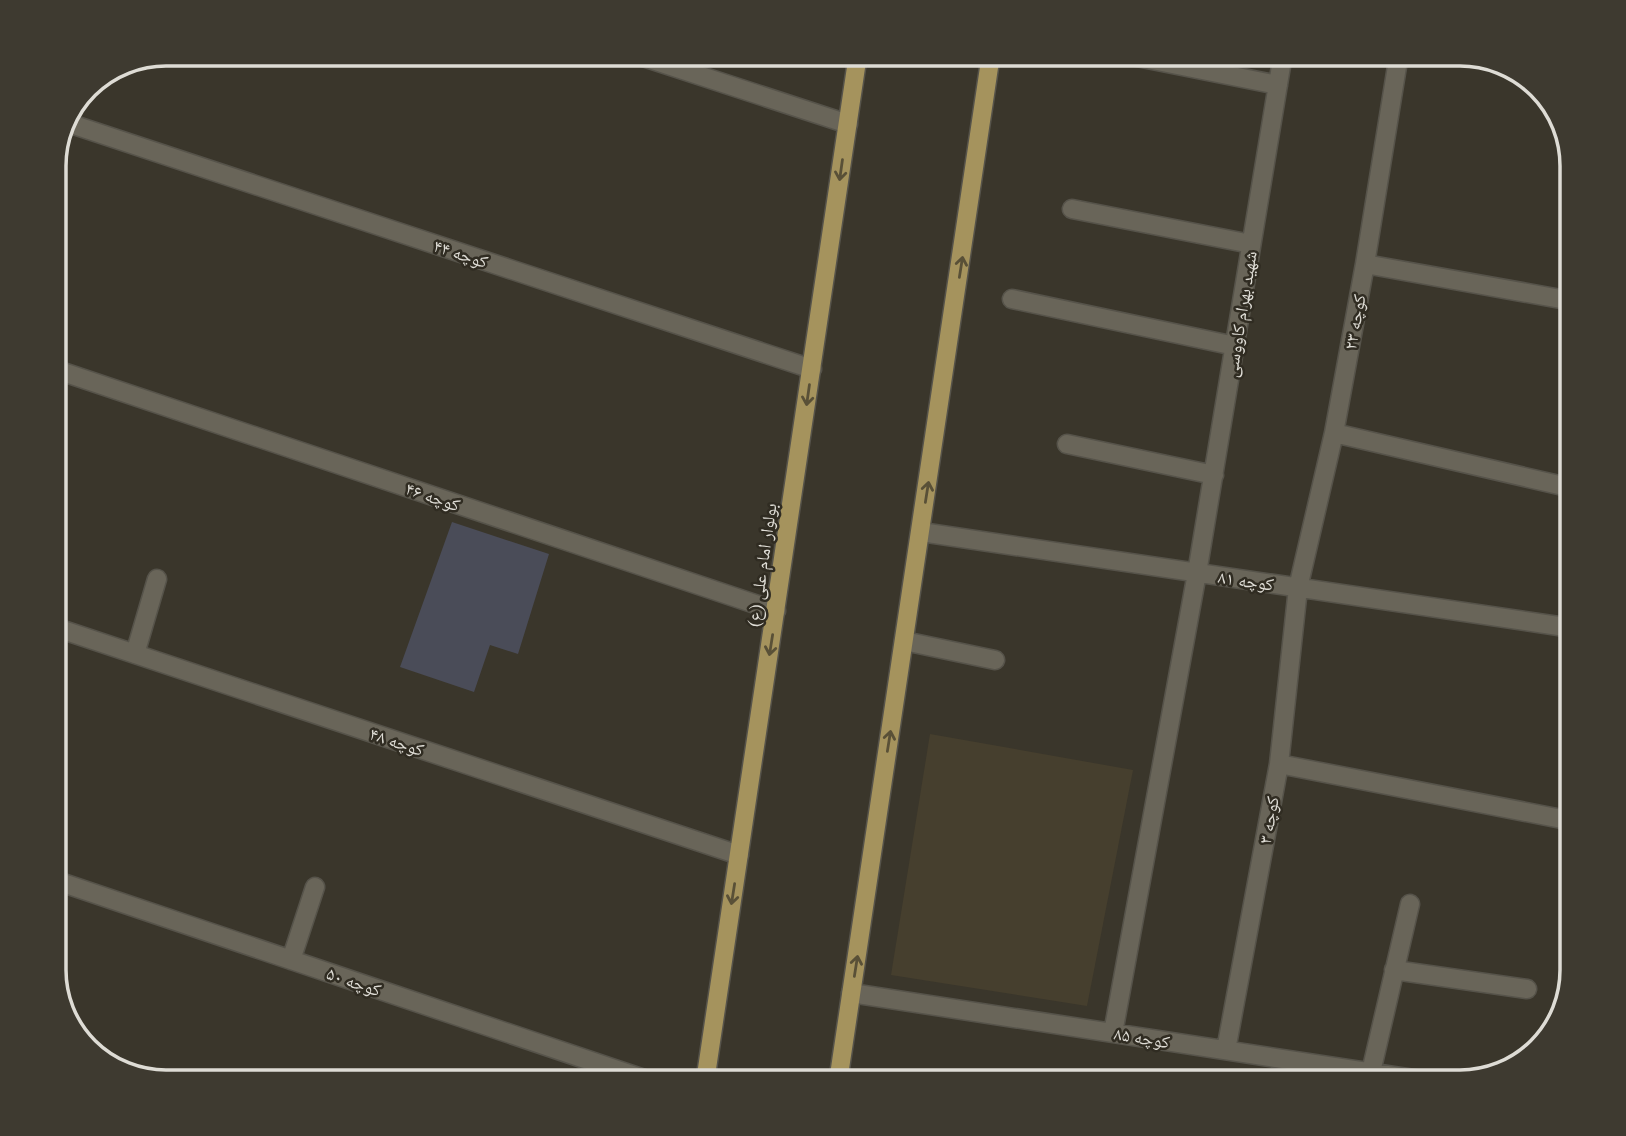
<svg xmlns="http://www.w3.org/2000/svg" width="1626" height="1136" viewBox="0 0 1626 1136" font-family="'PT Serif','Noto Naskh Arabic',serif">
<style>
.built{fill:#463f2e}
.building{fill:#4a4c58}
.lines{fill:none;stroke-linecap:round;stroke-linejoin:round}
.street-casing{stroke:#56534a;stroke-width:21}
.primary-casing{stroke:#56534a;stroke-width:21}
.street{stroke:#696559;stroke-width:18}
.primary{stroke:#a5935d;stroke-width:18}
.oneway{stroke:#595037}
.labels{text-anchor:middle;dominant-baseline:central;stroke-width:5;stroke-linejoin:round;paint-order:stroke}
.street-label{font-size:18px;fill:#dedcd5;stroke:#302c22}
.rim{fill:none;stroke:#dedcd5;stroke-width:3.5}
</style>
<rect width="100%" height="100%" fill="#3a362b"/>
<path class="built" d="M930,734l203,36 -46,236 -196,-31z"/>
<path class="building" d="M452,522l97,32 -31,100 -28,-9 -16,47 -74,-25z"/>
<g class="lines">
<defs>
<path id="street" d="M634,54l214,70
M1122,54l156,31
M71,124l741,245
M1072,209l179,35
M1365,264l207,37
M54,274l1,-1
M1012,299l223,47
M54,369l722,242
M1334,433l238,55
M1067,444l147,31
M921,532l651,96
M54,627l685,228
M904,641l91,19
M135,654l22,-75
M1279,764l293,57
M54,880l599,202
M291,960l24,-73
M1394,970l133,19
M851,993l582,89
M1113,1033l84,-460 86,-519
M1226,1050l53,-286 19,-176 36,-155 31,-169 34,-210
M1371,1072l39,-168"/>
<path id="primary" d="M705,1082l153,-1028
M838,1082l153,-1028"/>
</defs>
<use href="#street" class="street-casing"/>
<use href="#primary" class="primary-casing"/>
<use href="#street" class="street"/>
<use href="#primary" class="primary"/>
</g>
<defs><path id="oneway-shaft" d="M-6 0H5M1.5-3L5.5 0L1.5 3" fill="none" stroke-width="1.6" stroke-linecap="round" stroke-linejoin="round" transform="scale(1.75)"/></defs>
<g class="oneway">
<use href="#oneway-shaft" transform="translate(841 170) rotate(98)"/>
<use href="#oneway-shaft" transform="translate(961 267) rotate(-81)"/>
<use href="#oneway-shaft" transform="translate(808 395) rotate(98)"/>
<use href="#oneway-shaft" transform="translate(927 492) rotate(-81)"/>
<use href="#oneway-shaft" transform="translate(771 645) rotate(99)"/>
<use href="#oneway-shaft" transform="translate(889 741) rotate(-81)"/>
<use href="#oneway-shaft" transform="translate(733 894) rotate(99)"/>
<use href="#oneway-shaft" transform="translate(856 966) rotate(-81)"/>
</g>
<g class="labels">
<g class="street-label">
<text transform="translate(461 253) rotate(18)">کوچه ۴۴</text>
<text transform="translate(1240 314) rotate(-81)">شهید بهرام کاووسی</text>
<text transform="translate(1354 322) rotate(-80)">کوچه ۲۳</text>
<text transform="translate(433 496) rotate(19)">کوچه ۴۶</text>
<text transform="translate(761 565) rotate(-82)">بولوار امام علی (ع)</text>
<text transform="translate(1246 580) rotate(8)">کوچه ۸۱</text>
<text transform="translate(397 741) rotate(18)">کوچه ۴۸</text>
<text transform="translate(1268 820) rotate(-80)">کوچه ۳</text>
<text transform="translate(354 981) rotate(19)">کوچه ۵۰</text>
<text transform="translate(1142 1037) rotate(9)">کوچه ۸۵</text>
</g>
</g>
<path d="M0 0H1626V1136H0ZM166 66H1460A100 100 0 0 1 1560 166V970A100 100 0 0 1 1460 1070H166A100 100 0 0 1 66 970V166A100 100 0 0 1 166 66Z" fill="#3e3a30" fill-rule="evenodd"/>
<path class="rim" d="M166 66H1460A100 100 0 0 1 1560 166V970A100 100 0 0 1 1460 1070H166A100 100 0 0 1 66 970V166A100 100 0 0 1 166 66Z"/>
</svg>
